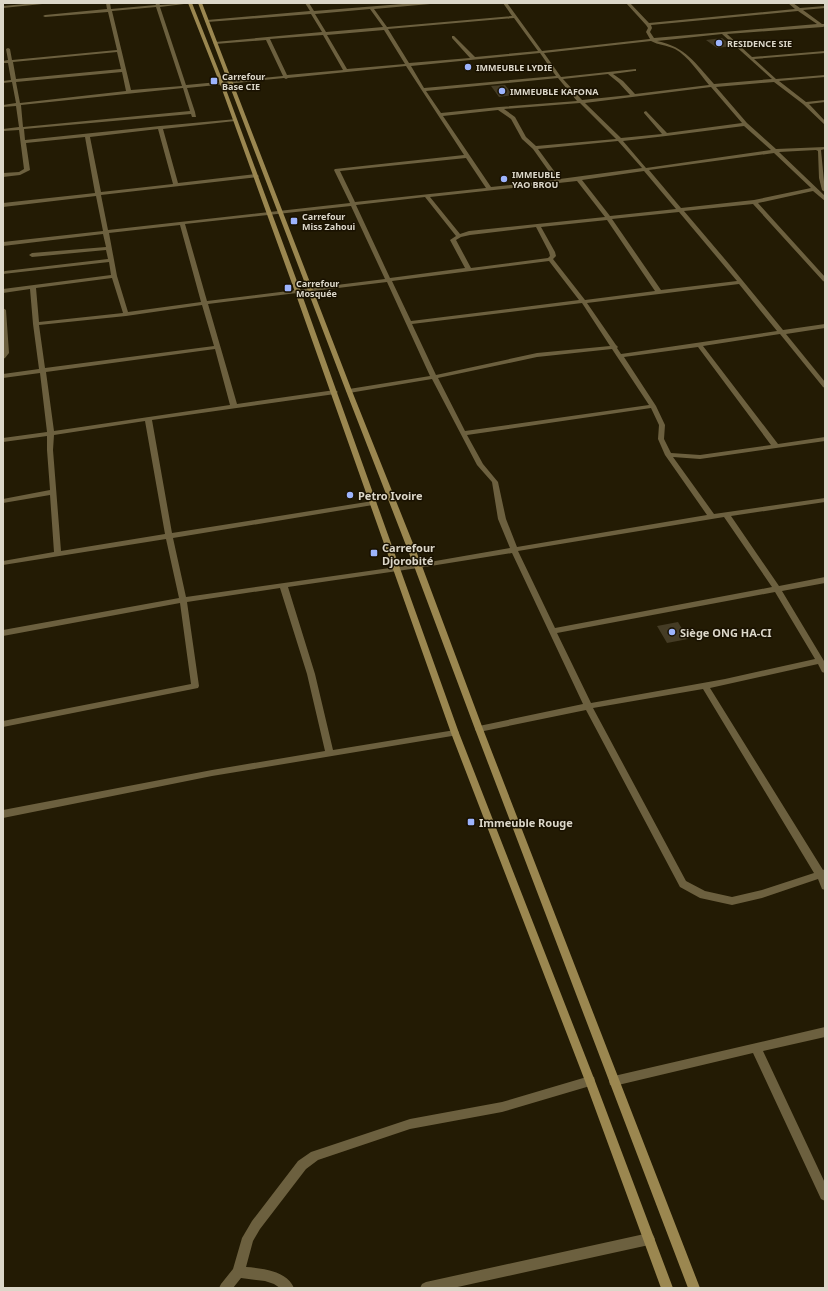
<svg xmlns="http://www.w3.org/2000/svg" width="828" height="1291" viewBox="0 0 828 1291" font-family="'Noto Sans',sans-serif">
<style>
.building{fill:#453c25}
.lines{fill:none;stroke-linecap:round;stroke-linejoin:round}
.minor{fill:#6c603f;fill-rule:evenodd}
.secondary{fill:#9b8750;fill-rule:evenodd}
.poi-dot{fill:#9db4fd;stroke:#191100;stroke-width:1.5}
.labels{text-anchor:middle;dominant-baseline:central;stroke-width:3;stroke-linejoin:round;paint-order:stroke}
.far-poi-label{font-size:9px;font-weight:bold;fill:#dcd7c9;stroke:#191100;text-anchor:start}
.poi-label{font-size:11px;font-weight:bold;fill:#dcd7c9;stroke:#191100;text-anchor:start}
</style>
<rect width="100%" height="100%" fill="#231b04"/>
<path class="building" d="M722,38l10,8 -15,2 -11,-8z
M505,85l8,10 -14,2 -8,-11z
M678,622l10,17 -21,4 -10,-17z"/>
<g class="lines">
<path class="minor" d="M36,3h16l-49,5v-2z
M106,3h4l1,6 45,-4 -1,-2h4l1,2 32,-2 -32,4 26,78 97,-9 -17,-36 -51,4 -2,-1 2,-1 107,-10 -11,-18 -104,8 -2,-1 2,-1 103,-9 -5,-8h4l5,8 101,-8h17l-2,1 -56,5 13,18 125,-11 -9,-13h4l35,48 108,-12 -4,-7 2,-4 -2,-3 -20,-22h4l19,20 146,-14 -7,-6h5l7,5 25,-2v2l-22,2 19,14h3v2l-2,1 -96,7 25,23 73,-6v2l-71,6 22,20 49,-4v2l-46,4 27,21 19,-2v2l-16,2 16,17v4l-22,-21 -29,-22 -58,5 31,36 29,26 49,-2v2l-4,1 4,42 -3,-2 -3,-12 -1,-27 -2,-1 -37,2 46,44v5l-12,-10 -55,12 67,74v5l-2,-1 -70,-77 -69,7 45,53 54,66 42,-6v4l-39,6 39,48v6l-2,-1 -43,-53 -77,12 75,98 47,-7v4l-125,18 -27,-2 41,57 111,-16v4l-94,14 48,70 46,-9v6l-43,8 42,70 1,12 -3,-1 -4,-8 -108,24 113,182 2,-1v21l-3,-1 -4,-10 -56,19 -30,7 -32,-7 -20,-11 -94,-177 -107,22 -3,-1 -1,-2 1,-2 3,-1 104,-22 -71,-151 -94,15 -130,19 27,87 18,76 122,-20 3,1 1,2 -1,2 -246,41 -209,42v-8l209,-40 113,-19 -18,-77 -27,-86 -93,14 12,84 -1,2 -195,39v-6l188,-37 -11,-81 -177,33v-6l176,-32 -13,-59 -163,26v-4l51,-9 -4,-57 -47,8v-4l47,-9 -3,-40v-14l-44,6v-4l44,-6 -7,-59 -37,5v-4l36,-5 -6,-45 -3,-35 -27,4v-4l108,-14 -2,-13 -106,12v-2l2,-1 103,-12 -2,-9 -74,7 -3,-2 3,-2 74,-6 -3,-13 -100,12v-4l100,-11 -7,-35 -93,11v-4l92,-10 -10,-56 -59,6 4,27 -10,5 -17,2v-4l16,-1 5,-3 -5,-39 -16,1v-2l16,-2 -3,-21 -13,1v-2l13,-2 -4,-21 -9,1v-2l8,-1 -3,-17h-5v-2l5,-1 -2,-11 2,-1 2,1 2,11 105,-10 -9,-38 -63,5 -2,-1 2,-1 62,-6zM156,7l26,79 -51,4 -19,-79zM370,9l13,18 -57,5 -11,-18zM798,11l19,13 -163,14 -4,-6 2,-4 -1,-3zM514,18l24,33 -63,6 -21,-21h-2v2l18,20 -61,5 -21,-34zM384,30l21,34 -58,5 -20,-34zM722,34l50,45 -58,5c-19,-21 -28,-37 -57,-43zM323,35l20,35 -56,5 -17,-36zM651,41c7,4 16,4 24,8 13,7 24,24 34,36l-74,9 -12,-13 -10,-7 21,-3h2v-2l-75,8 -17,-24zM117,52l4,17 -105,10 -3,-17zM540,53l16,23 -132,12 -13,-22zM406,66l58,89 -129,14 -1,1 16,33 -242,27 -7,-35 157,-18 1,-1 -3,-2 -78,9 -15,-54 72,-8 2,-1v-1l-77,7 -135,14 -1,-11 167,-15 1,3h4l-1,-5 -8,-24 97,-10 2,1 2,-1zM122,72l4,19 -106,12 -4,-21zM608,74l11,9 11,12 -48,5 -19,-21zM558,78l19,23 -78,6 -58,6 -15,-22zM711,87l31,36 -75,10 -21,-22 -2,1v1l18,21 -41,4 -36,-35zM183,88l7,23 -167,16 -2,-22zM580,103l36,36 -80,7 -10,-9 -11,-20 -11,-8zM498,110l13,9 11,20 11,10 22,31 -64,7 -48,-71zM744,126l27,24 -125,18 -23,-27 43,-5zM158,129l15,55 -72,8 -11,-55zM618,141l24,27 -82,11 -22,-30zM774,153l37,35 -57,12 -73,8 -32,-38zM466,158l20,30 -131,14 -15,-31zM644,171l32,38 -66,7 -28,-36zM577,181l28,36 -136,14 -9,3 -30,-37zM425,197l31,39 -6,4 15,28 -75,10 -34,-73zM351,206l34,73 -178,22 -22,-77zM679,212l58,69 -76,9 -49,-71zM607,220l48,71 -70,9 -32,-41 3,-3 -1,-4 -14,-25zM180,225l21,77 -73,10 -11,-36 -8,-43zM536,227l13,25 1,4 -2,2 -77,10 -15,-28 5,-3 9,-2zM549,261l30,39 -168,21 -19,-40zM112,278l11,35 -84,9 -3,-34zM387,282l43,94 -81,13 -3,2 3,2 83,-14 45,86 15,17 6,37 12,29 -92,16 -232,33 -13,-59 200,-33 4,-2 -4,-2 -201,32 -20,-113 183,-26 3,-2 -3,-2 -98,14 -29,-100zM739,284l38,47 -156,23 -4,-6 1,-1 -2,-2 -29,-42zM582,303l28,43 -73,7 -101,22 -24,-51zM202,305l12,41 -169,22 -6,-43 87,-9zM698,347l73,98 -71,10 -29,-2 -7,-14 1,-14 -9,-19 -32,-49zM215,349l15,56 -176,26 -8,-59zM612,349l37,56 -184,26 -27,-53 99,-21zM651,408l8,17 -1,14 7,16 42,60 -190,32 -11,-28 -8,-37 -15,-18 -16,-29zM145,421l20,113 -104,17 -8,-101 1,-15zM724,517l48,70 -217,41 -37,-77zM775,592l40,67 -90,20 -134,24 -34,-70zM703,689l111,184 -52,17 -30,7 -27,-6 -19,-10 -93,-173z
M3,308l3,2 3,43 -4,5 -2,1z
M825,1027v10l-62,14 62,132v18l-4,-2 -68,-146 -139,33 -4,-1 -1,-4 1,-4 4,-1z
M590,1076l4,1 1,4 -1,4 -4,1 -88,26 -92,17 -92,31 -12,9 -46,60 -7,12 -7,26c16,1 41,4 48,21h-14l-6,-4 -9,-3 -24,-3 -8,10h-14l2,-4 12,-15 9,-31 10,-17 46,-60 13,-9 99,-33 92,-17z
M649,1233l4,2 2,4 -2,4 -4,2 -196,43h-33l2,-4 4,-2z"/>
<path class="secondary" d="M188,3h4l32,81 77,208 158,441 136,348 78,207h-12l-76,-207 -134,-348 -156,-441 -75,-208z
M198,3h4l150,388 70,175 61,163 217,559h-12l-213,-559 -61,-163 -68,-175z"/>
</g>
<g class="poi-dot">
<circle cx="719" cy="43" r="4"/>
<circle cx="468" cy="67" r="4"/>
<rect x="210" y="77" width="8" height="8" rx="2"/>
<circle cx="502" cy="91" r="4"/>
<circle cx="504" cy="179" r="4"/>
<rect x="290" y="217" width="8" height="8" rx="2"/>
<rect x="284" y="284" width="8" height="8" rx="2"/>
<circle cx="350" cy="495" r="4"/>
<rect x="370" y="549" width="8" height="8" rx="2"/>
<circle cx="672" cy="632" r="4"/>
<rect x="467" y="818" width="8" height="8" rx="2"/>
</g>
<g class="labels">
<g class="far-poi-label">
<text x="727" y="43">RESIDENCE SIE</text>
<text x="476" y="67">IMMEUBLE LYDIE</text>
<text x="222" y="76">Carrefour<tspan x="222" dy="10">Base CIE</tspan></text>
<text x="510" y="91">IMMEUBLE KAFONA</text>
<text x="512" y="174">IMMEUBLE<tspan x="512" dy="10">YAO BROU</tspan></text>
<text x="302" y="216">Carrefour<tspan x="302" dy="10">Miss Zahoui</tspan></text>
<text x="296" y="283">Carrefour<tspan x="296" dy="10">Mosquée</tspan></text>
</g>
<g class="poi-label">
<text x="358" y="495">Petro Ivoire</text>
<text x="382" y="547">Carrefour<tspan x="382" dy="13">Djorobité</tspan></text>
<text x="680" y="632">Siège ONG HA-CI</text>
<text x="479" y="822">Immeuble Rouge</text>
</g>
</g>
<rect width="828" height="1291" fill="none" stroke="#dcd7c9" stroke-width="8"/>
</svg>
